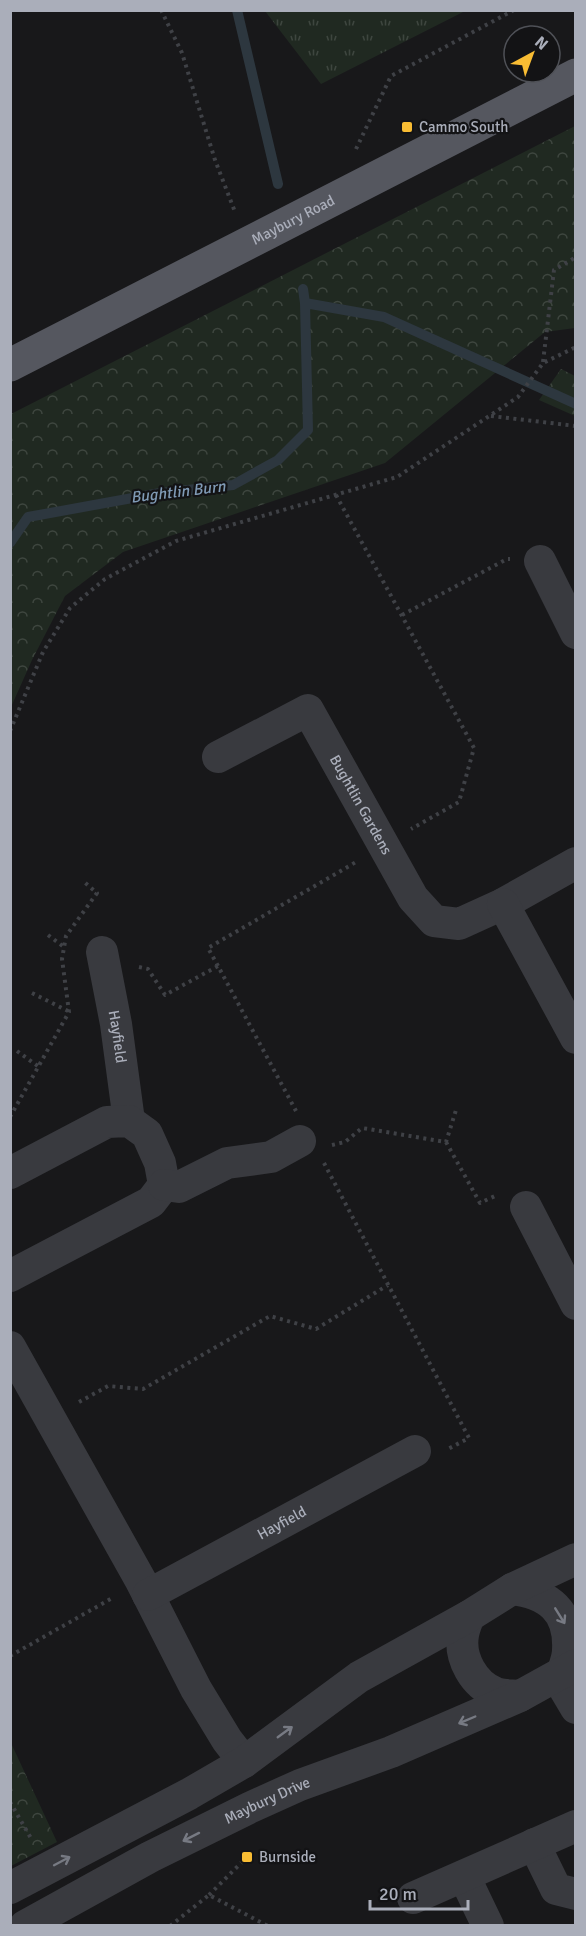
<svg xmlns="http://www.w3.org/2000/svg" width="586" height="1936" viewBox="0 0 586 1936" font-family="Signika,sans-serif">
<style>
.grass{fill:url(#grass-tufts)}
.forest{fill:url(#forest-crowns)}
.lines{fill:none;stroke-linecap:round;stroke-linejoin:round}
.stream{stroke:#2d373f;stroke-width:10}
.path{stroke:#3f4146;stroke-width:4;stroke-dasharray:3 4.5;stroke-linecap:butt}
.minor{stroke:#393a3f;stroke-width:32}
.major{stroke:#55575f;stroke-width:33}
.oneway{stroke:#777a83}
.poi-dot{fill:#f8bc33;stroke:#131315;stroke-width:2}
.labels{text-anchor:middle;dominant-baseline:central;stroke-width:4.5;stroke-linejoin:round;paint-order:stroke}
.poi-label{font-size:15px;fill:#aaaeba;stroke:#131315;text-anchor:start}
.street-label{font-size:15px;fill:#aaaeba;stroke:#131315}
.water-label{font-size:16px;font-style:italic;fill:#809bb6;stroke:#131315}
</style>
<defs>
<pattern id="grass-tufts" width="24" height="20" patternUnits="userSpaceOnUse" patternTransform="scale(1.5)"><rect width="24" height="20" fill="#202921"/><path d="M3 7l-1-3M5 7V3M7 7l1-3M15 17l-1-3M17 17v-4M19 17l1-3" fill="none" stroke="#3e463f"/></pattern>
<pattern id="forest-crowns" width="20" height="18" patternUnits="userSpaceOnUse" patternTransform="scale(1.5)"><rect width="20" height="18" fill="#202921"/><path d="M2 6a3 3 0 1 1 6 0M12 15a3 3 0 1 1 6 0" fill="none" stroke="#3e463f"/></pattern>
</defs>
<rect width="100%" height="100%" fill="#18181a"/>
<path class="grass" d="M265,11h200l-144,73z"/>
<path class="forest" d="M575,126v202l-30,4 -160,131 -262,89 -58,44 -33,64 -21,47v-293z
M561,369l14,7v40l-36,-16z
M11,1743l46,99 -46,24h-1z"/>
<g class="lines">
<path class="stream" d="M237,10l41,174
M305,303l79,14 192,87
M10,543l18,-26 132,-24 73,-8 45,-25 30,-30 -3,-127 -2,-14"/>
<path class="path" d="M161,10l21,43 33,107 20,52
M356,149l35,-73 123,-66
M543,362l11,-92 22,-13
M491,416l85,10
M336,495l138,253 -15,54 -48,27
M402,615l105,-56h3
M10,731l33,-79 27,-44 35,-29 71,-38 221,-64 121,-80 25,-34 33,-16
M48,935l16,12
M218,966l-10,-18 148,-86
M139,967l9,2 17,26 53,-29 78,145
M32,993l36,18
M17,1051l22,16
M10,1117l59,-105 -7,-53 4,-23 31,-43 -14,-12
M446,1142l34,61 17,-8
M332,1145l13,-3 17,-14 84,14 10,-32
M324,1163l145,275 -21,11
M79,1402l29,-16 35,3 127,-73 46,13 72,-44
M10,1656l104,-59
M10,1802l22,38
M209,1895l38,-38
M170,1926l39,-31 59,31"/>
<g class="minor">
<path d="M540,561l36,72"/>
<path id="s1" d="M218,757l90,-47 105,188 21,23 25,3 44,-20 73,-41"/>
<path d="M503,904l73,134"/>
<path id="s2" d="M102,952l14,72 13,97"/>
<path d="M10,1173l97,-51 22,-1 18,13 13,29 4,22 -13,17 -141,74"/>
<path d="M164,1185l15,2 48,-24 44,-6 29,-16"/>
<path d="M526,1207l50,97"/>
<path d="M10,1347l131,234 55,108 31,51 17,22"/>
<path d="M512,1589c36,5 58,21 56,61 0,8 -4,16 -5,23"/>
<path id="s3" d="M148,1595l267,-144"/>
<path d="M469,1616c-2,6 -5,12 -6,19 -4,23 11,50 33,58 7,3 17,2 24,3"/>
<path d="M557,1676l19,32"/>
<path d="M534,1844l22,45 20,5"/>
<path d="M464,1876l24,50"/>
<path d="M10,1888l179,-94 55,-32 115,-85 110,-61 43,-27 64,-30"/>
<path d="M413,1898l163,-72"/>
<path id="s4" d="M25,1926l125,-69 99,-49 51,-23 91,-33 129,-56 56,-31"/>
</g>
<path class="major" id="s5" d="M10,365l566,-290"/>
</g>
<defs><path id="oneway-shaft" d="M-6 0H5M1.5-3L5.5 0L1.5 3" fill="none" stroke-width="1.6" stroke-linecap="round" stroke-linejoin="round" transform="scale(1.5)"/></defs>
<g class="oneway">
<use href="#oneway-shaft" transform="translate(560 1616) rotate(58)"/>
<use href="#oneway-shaft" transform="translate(467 1720) rotate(157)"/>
<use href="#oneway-shaft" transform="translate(285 1732) rotate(-36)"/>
<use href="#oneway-shaft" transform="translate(191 1837) rotate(153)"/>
<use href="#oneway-shaft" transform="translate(62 1861) rotate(-28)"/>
</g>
<g class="poi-dot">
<rect x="401" y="121" width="12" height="12" rx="3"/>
<rect x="241" y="1851" width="12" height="12" rx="3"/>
</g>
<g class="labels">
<g class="poi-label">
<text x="419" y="127">Cammo South</text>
<text x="259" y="1857">Burnside</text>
</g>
<g class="street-label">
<text stroke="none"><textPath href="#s5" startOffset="318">Maybury Road</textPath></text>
<text stroke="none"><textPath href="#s1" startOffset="210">Bughtlin Gardens</textPath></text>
<text stroke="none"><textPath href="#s2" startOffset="86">Hayfield</textPath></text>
<text stroke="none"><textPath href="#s3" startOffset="152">Hayfield</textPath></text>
<text stroke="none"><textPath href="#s4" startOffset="273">Maybury Drive</textPath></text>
</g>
<g class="water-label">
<text transform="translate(178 492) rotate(-7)">Bughtlin Burn</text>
</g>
</g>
<rect width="586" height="1936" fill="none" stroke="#aaaeba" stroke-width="24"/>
<g transform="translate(532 54) rotate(41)"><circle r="28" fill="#131315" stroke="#4f5157" stroke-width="1.5"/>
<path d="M0-4.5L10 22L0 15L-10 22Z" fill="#f8bc33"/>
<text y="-9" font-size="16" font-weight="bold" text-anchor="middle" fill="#aaaeba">N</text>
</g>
<path d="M370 1900v9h98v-9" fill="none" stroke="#aaaeba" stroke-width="3"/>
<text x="379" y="1900" font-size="18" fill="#aaaeba" stroke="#131315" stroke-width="4.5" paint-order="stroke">20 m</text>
</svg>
